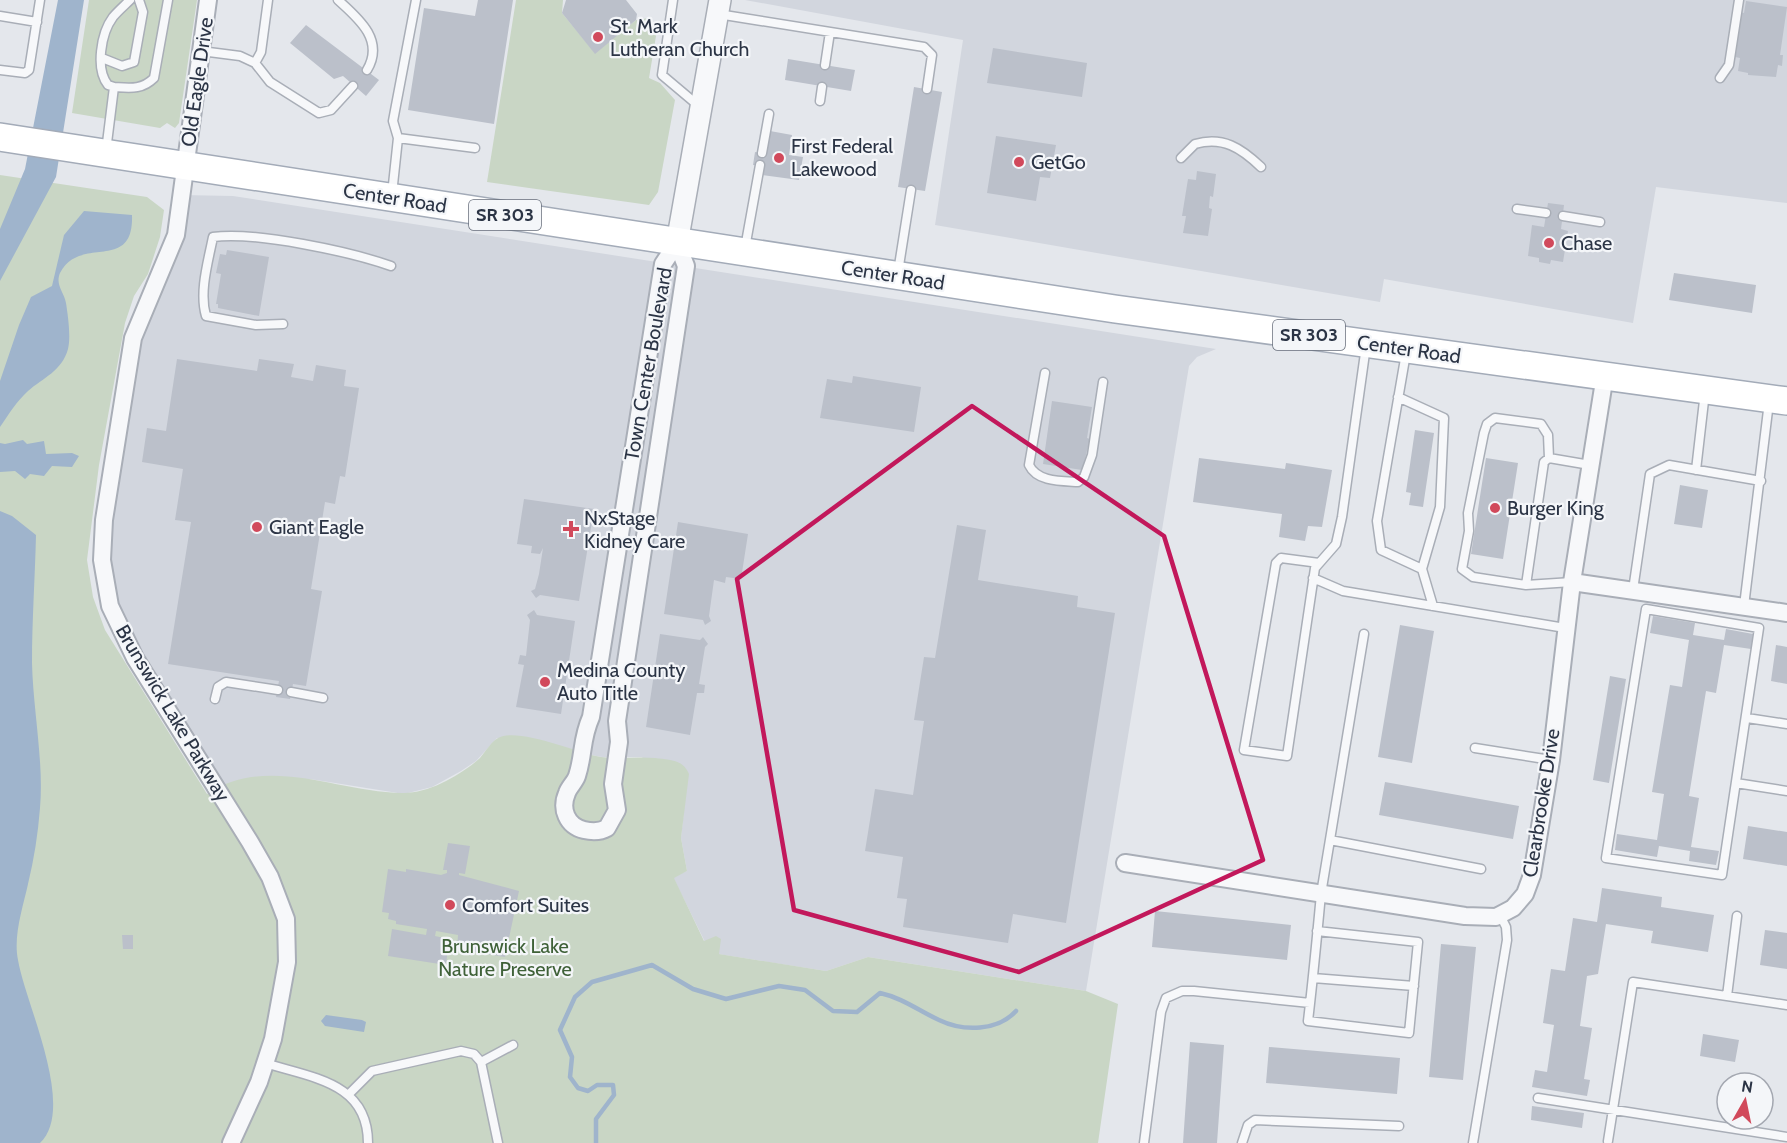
<svg xmlns="http://www.w3.org/2000/svg" width="1787" height="1143" viewBox="0 0 1787 1143" font-family="Cabin,sans-serif">
<style>
.built{fill:#d2d6de}
.green{fill:#c9d6c5}
.water{fill:#9fb4cc}
.lines{fill:none;stroke-linecap:round;stroke-linejoin:round}
.stream{stroke:#9fb4cc;stroke-width:4.5}
.building{fill:#bbc0ca}
.service-casing{stroke:#a9aeb7;stroke-width:11}
.minor-casing{stroke:#a9aeb7;stroke-width:20}
.tertiary-casing{stroke:#a9aeb7;stroke-width:24}
.primary-casing{stroke:#a3abb8;stroke-width:30}
.service{stroke:#f7f8fa;stroke-width:8}
.minor{stroke:#f7f8fa;stroke-width:16}
.tertiary{stroke:#f7f8fa;stroke-width:21}
.primary{stroke:#fff;stroke-width:27}
.marked{fill:none;stroke:#c2185b;stroke-width:4.5;stroke-linejoin:round}
.poi-dot{fill:#d1495b;stroke:#f4f6f9;stroke-width:2}
.labels{text-anchor:middle;dominant-baseline:central;stroke-width:4.5;stroke-linejoin:round;paint-order:stroke}
.shield{fill:#f4f6f9;stroke:#676e7b;stroke-width:1.5}
.shield-label{font-size:18px;font-weight:bold;fill:#2b3445}
.poi-label{font-size:20px;fill:#2b3445;stroke:#f4f6f9;text-anchor:start}
.street-label{font-size:20px;fill:#2b3445;stroke:#f4f6f9}
.park-label{font-size:20px;fill:#3f6138;stroke:#f4f6f9}
</style>
<rect width="100%" height="100%" fill="#e4e7ec"/>
<path class="built" d="M745,0h1042v203l-131,-16 -23,136 -249,-44 -4,23 -445,-77 28,-185z
M181,195l52,1 983,153 -19,8 -8,9 -103,625 -218,-34 -42,14 -108,-17 -13,-12 -32,-65 14,-6 -6,-33 3,-28 -42,-53h-40l-105,-19 -21,23 -15,10 -29,16 -28,7 -94,-15 -93,7 -107,-180 -6,-86 29,-182z"/>
<path class="green" d="M89,0h108l-18,123 -4,5 -8,-5 -7,5 -88,-15z
M516,0h47l-1,13 33,40 41,-33 13,-2 8,12 -8,48 11,5 15,17 -17,92 -9,13 -162,-23z
M0,175l147,22 17,13 -4,27 -12,37 -14,22 -9,27 -26,142 -12,95 6,37 12,33 102,164c60,-40 130,-2 195,-1 26,1 59,-18 78,-35 5,-6 12,-17 18,-20 18,-11 77,13 98,18 18,4 39,0 59,2 14,2 28,1 34,16l-8,64 6,33 -13,7 30,63 12,-5 5,3 -2,15 107,17 42,-14 218,34 32,13 -20,139h-1098z"/>
<path class="water" d="M58,0h26l-28,177 -56,104v-52l25,-60z
M84,211l48,4c2,59 -52,19 -72,58 -5,12 4,19 6,30 2,13 5,34 2,46 -6,22 -25,29 -40,42 -12,11 -19,23 -28,36v-46l19,-56 12,-28 21,-11 12,-51z
M23,440l4,4 17,-3 2,13 26,-1 7,3 -7,11 -20,-1 -8,10 -14,-2 -5,5 -10,-8 -15,1v-29l5,1z
M0,511l12,5 24,19c-1,43 -4,85 -4,128 1,46 12,99 8,145 -2,26 -6,51 -12,76 -5,23 -15,52 -10,76 7,43 59,148 22,183h-40z
M326,1015l36,5 4,2 -2,10 -39,-6 -4,-5z"/>
<g class="lines">
<path class="stream" d="M596,1143v-24l18,-24 -1,-10h-16l-9,6 -10,-3 -8,-11 2,-20 -12,-27 15,-33 17,-15 60,-17 41,24 33,10 53,-13 26,4 28,21 24,1 23,-19c23,5 39,18 59,27 25,12 59,11 77,-9"/>
</g>
<path class="building" d="M478,0h35l-19,124 -86,-14 16,-102 51,8z
M566,0h60l11,14 -1,6 -41,34 -33,-41z
M1746,1l41,6 -7,48h3l-1,11 -4,-1 -2,12 -28,-2v-2l-10,-2 2,-13 -5,-1 2,-9h-3l6,-36 4,1z
M306,25l73,55 -13,16 -23,-20 -9,3 -44,-36z
M993,48l94,15 -5,34 -95,-14z
M788,59l67,11 -4,21 -66,-11z
M914,87l28,5 -17,99 -27,-4z
M770,131l22,4 -3,20 14,2 -4,23 -37,-5 2,-9 -11,-1 2,-13 11,2z
M996,136l60,9 -6,33 -10,-1 -4,24 -49,-8z
M1197,171l19,3 -3,23 -3,-1 -1,12 3,1 -4,27 -25,-3 3,-17h-4l6,-37 8,1z
M1548,203l16,2 -3,24 7,2 -5,31 -12,-2 -1,4 -11,-2v-4l-11,-2 4,-31 12,2z
M227,250l42,7 -10,59 -41,-8v-4h-2l5,-30 -5,-1 4,-19 6,1z
M1674,273l82,12 -4,28 -83,-13z
M177,359l80,12 2,-12 35,5 -3,13 22,4 3,-16 30,5 -2,16 15,2 -14,89 -5,-1 -5,28 -10,-2 -14,87 11,2 -16,95 -13,-2 -3,15 -14,-2 3,-16 -111,-17 23,-142 -16,-2 8,-51 -41,-7 5,-34 19,3z
M853,376l68,11 -7,45 -94,-14 7,-39 25,4z
M1052,401l40,6 -5,31 3,1 -8,31 -39,-6z
M1415,430l19,3 -11,74 -14,-2 2,-12 -5,-1z
M1199,458l86,11 1,-6 46,7 -10,57 -14,-1 -3,15 -26,-4 3,-23 -89,-12z
M1486,458l32,5 -15,96 -32,-5z
M1680,485l28,5 -6,38 -28,-4z
M524,499l70,10 -15,92 -39,-6 -4,3 -5,-7 4,-2 4,-15 4,-26 -3,6 -9,-1 1,-7 -15,-2z
M678,522l70,12 -7,45 -15,-2 -1,6 -11,-3 -5,36 2,5 -6,4 -2,-5 -39,-6z
M957,525l29,5 -8,50 100,16 -1,11 38,6 -49,310 -53,-9 -5,29 -105,-16 4,-28 -10,-1 6,-41 -38,-6 10,-62 38,6 11,-74 -10,-1 10,-63 11,1z
M534,610l3,5 38,6 -14,93 -45,-7 8,-42 -6,-1 2,-9 6,1 4,-36 -3,-5z
M1653,616l42,7 -2,12 31,5 2,-11 27,5 -2,15 -27,-4 -8,48 -10,-2 -17,105 10,2 -8,49 28,4 -3,14 -27,-4 1,-10 -31,-5 -2,11 -42,-7 2,-16 40,6 7,-46 -12,-2 18,-107 12,2 7,-47 -39,-7z
M1400,625l34,6 -22,132 -34,-6z
M660,634l40,6 3,-3 5,7 -3,3 -6,37 6,1 -1,8h-7l-7,42 -44,-8z
M1776,645l11,2v37l-16,-3z
M1610,676l16,3 -17,104 -16,-3z
M1385,782l134,24 -6,33 -134,-24z
M1748,826l39,6v34l-44,-7z
M448,843l22,3 -5,28 -6,-1v2l60,16 -14,66 -48,-8 1,-14 -22,-4 -1,5 14,3 -3,26 -58,-9 4,-27 34,6 1,-6 -31,-5v-3l-8,-2 1,-6 -7,-1 6,-43 18,3v-3l35,6 6,-2v-3h-4z
M1602,888l60,9 -1,10 53,8 -6,37 -57,-9 2,-12 -47,-7 -8,50 -11,2 -7,50 12,2 -8,51 6,1 -3,16 -55,-9 3,-17 12,2 7,-47 -11,-2 8,-54 14,2 8,-53 24,4z
M1155,911l136,14 -4,35 -135,-13z
M1765,930l22,3v36l-27,-4z
M122,935h11v14h-10z
M1441,944l35,3 -13,133 -34,-3z
M1703,1034l36,6 -4,22 -35,-6z
M1190,1042l34,3 -7,98h-34z
M1269,1047l131,11 -3,36 -131,-11z
M1532,1106l52,7 -2,15 -51,-8z"/>
<g class="lines">
<defs>
<path id="service" d="M338,0c20,18 47,40 29,70
M673,0l-11,75 38,32
M718,14l206,33 8,8 -5,34
M0,16l37,6
M201,51l39,5 15,7 15,19 49,31 12,-3 22,-24
M102,58l20,8 12,-4 9,-50 -4,-12
M255,63l6,-11 7,-52
M825,65l5,-33
M0,70l25,3 4,-3 11,-70
M1720,78l9,-13 10,-65
M114,87c16,1 28,3 40,-9l14,-78
M820,101l2,-14
M398,138l-5,-17 23,-121
M106,151l8,-64 -6,-2c-13,-16 -7,-52 5,-68 5,-6 12,-12 17,-17
M762,153l7,-39
M1181,158l14,-14c28,-8 46,4 66,23
M392,194l6,-56 77,10
M1517,209l29,4
M1563,216l37,6
M745,248l15,-83
M898,272l13,-82
M283,324l-27,1 -50,-9c-7,-24 2,-54 7,-79 42,-6 138,15 178,29
M1406,353l-29,168 4,29 41,19
M1045,373l-16,92c8,17 32,16 49,17l6,-5 8,-22 11,-73
M1398,397l46,21 -4,89 -18,62 11,37
M1549,458l41,7
M1696,470l9,-78
M1319,563l-38,-5 -5,5 -32,187 43,6 28,-188 21,-24 6,-27 24,-171
M1313,578l30,13 222,37
M1526,585l-53,-8 -11,-8 7,-38 -1,-18 16,-80 3,-9 8,-6 46,6 7,11 1,23 -5,4 -18,123 46,-3
M1633,590l17,-116 19,-9 92,16
M1744,606l25,-204
M1646,609l113,19 -37,247 -116,-17z
M291,692l32,6
M215,699l3,-12 8,-5 52,8
M1747,718l40,6
M1475,748l76,12
M1736,783l51,8
M1330,840l151,29
M1317,931l101,11 -9,91 -101,-12c5,-42 9,-84 13,-127l43,-260
M1313,978l101,8
M1727,996l10,-80
M481,1062l32,-17
M265,1063c47,15 103,19 103,80
M349,1094l23,-23 89,-20 13,3 7,8 17,81
M1538,1098l249,39
M1608,1141l25,-159 154,23
M1144,1143l17,-131 5,-14 16,-7h12l116,12
M1242,1143l6,-18 7,-5 144,6
M1473,1143l34,-203 -1,-13 -6,-12"/>
<path id="minor" d="M208,0l-32,235 -43,103 -29,182 -2,40 8,46 25,52 115,184 20,35 16,42 1,43 -14,77 -14,43 -28,61
M677,243l9,23 -69,455 2,21 -6,42 4,26 -10,18c-7,4 -14,4 -23,2 -17,-4 -24,-21 -17,-37 2,-6 8,-11 10,-17 7,-21 4,-37 14,-59l72,-453z
M1572,582l215,31
M1125,863l340,53 31,1 17,-9 12,-14 7,-19 19,-115 21,-178 33,-207"/>
<path id="tertiary" d="M677,243l43,-243"/>
<path id="primary" d="M0,137l1115,172 672,92"/>
</defs>
<use href="#service" class="service-casing"/>
<use href="#minor" class="minor-casing"/>
<use href="#tertiary" class="tertiary-casing"/>
<use href="#primary" class="primary-casing"/>
<use href="#service" class="service"/>
<use href="#minor" class="minor"/>
<use href="#tertiary" class="tertiary"/>
<use href="#primary" class="primary"/>
</g>
<path class="marked" d="M972,406l192,130 99,324 -244,112 -225,-62 -57,-331z"/>
<g class="poi-dot">
<circle cx="598" cy="37" r="6"/>
<circle cx="779" cy="158" r="6"/>
<circle cx="1019" cy="162" r="6"/>
<circle cx="1549" cy="243" r="6"/>
<circle cx="1495" cy="508" r="6"/>
<circle cx="257" cy="527" r="6"/>
<path d="M568 520h6v6h6v6h-6v6h-6v-6h-6v-6h6z"/>
<circle cx="545" cy="682" r="6"/>
<circle cx="450" cy="905" r="6"/>
</g>
<g class="labels">
<g class="shield">
<rect x="469" y="200" width="72" height="30" rx="4.5"/>
<rect x="1273" y="320" width="72" height="30" rx="4.5"/>
</g>
<g class="shield-label">
<text x="505" y="215">SR 303</text>
<text x="1309" y="335">SR 303</text>
</g>
<g class="poi-label">
<text x="610" y="26">St. Mark<tspan x="610" dy="23">Lutheran Church</tspan></text>
<text x="791" y="146">First Federal<tspan x="791" dy="23">Lakewood</tspan></text>
<text x="1031" y="162">GetGo</text>
<text x="1561" y="243">Chase</text>
<text x="1507" y="508">Burger King</text>
<text x="584" y="518">NxStage<tspan x="584" dy="23">Kidney Care</tspan></text>
<text x="269" y="527">Giant Eagle</text>
<text x="557" y="670">Medina County<tspan x="557" dy="23">Auto Title</tspan></text>
<text x="462" y="905">Comfort Suites</text>
</g>
<g class="street-label">
<text transform="translate(197 82) rotate(-82)">Old Eagle Drive</text>
<text transform="translate(395 198) rotate(9)">Center Road</text>
<text transform="translate(893 275) rotate(9)">Center Road</text>
<text transform="translate(1409 349) rotate(8)">Center Road</text>
<text transform="translate(648 364) rotate(-80)">Town Center Boulevard</text>
<text transform="translate(173 713) rotate(59)">Brunswick Lake Parkway</text>
<text transform="translate(1541 803) rotate(-81)">Clearbrooke Drive</text>
</g>
<g class="park-label">
<text x="505" y="946">Brunswick Lake<tspan x="505" dy="23">Nature Preserve</tspan></text>
</g>
</g>
<g transform="translate(1745 1101) rotate(9)"><circle r="28" fill="#f4f6f9" stroke="#a4a8b1" stroke-width="1.5"/>
<path d="M0-4.5L10 22L0 15L-10 22Z" fill="#d1495b"/>
<text y="-9" font-size="16" font-weight="bold" text-anchor="middle" fill="#2b3445">N</text>
</g>
</svg>
